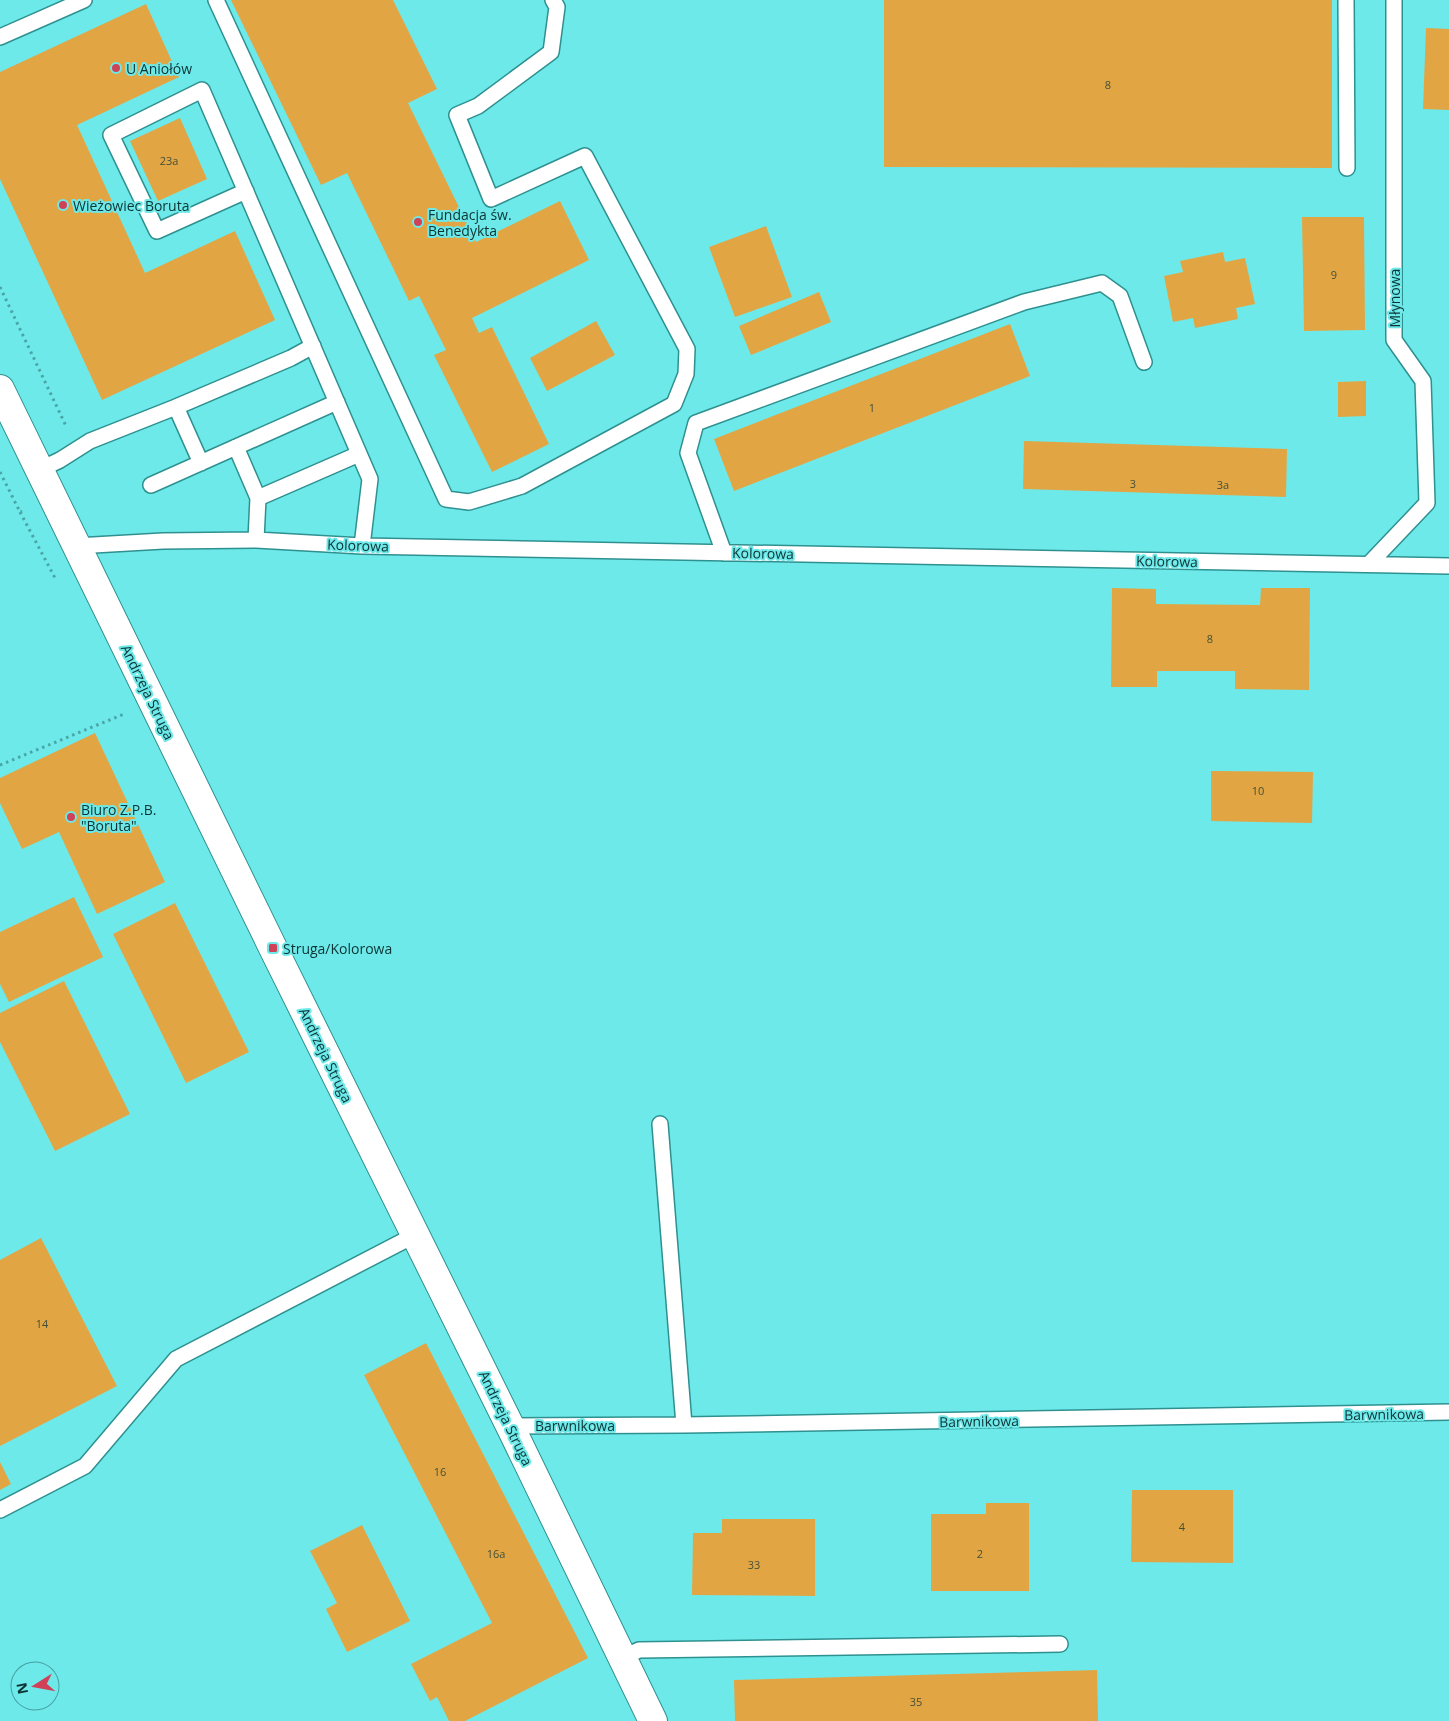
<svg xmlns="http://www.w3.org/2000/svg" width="1449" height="1721" viewBox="0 0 1449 1721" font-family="'Open Sans',sans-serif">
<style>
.building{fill:#e2a544}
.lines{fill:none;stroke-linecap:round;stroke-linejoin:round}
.service-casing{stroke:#2f9090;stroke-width:18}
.tertiary-casing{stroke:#2f9090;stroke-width:30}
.path{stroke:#49a5a6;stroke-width:3;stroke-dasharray:2.5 4;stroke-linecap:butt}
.service{stroke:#fff;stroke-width:15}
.tertiary{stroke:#fff;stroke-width:28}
.poi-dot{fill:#d04057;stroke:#6ee9e9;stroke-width:2}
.labels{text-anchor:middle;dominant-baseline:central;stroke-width:4;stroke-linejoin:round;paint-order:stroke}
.number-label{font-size:11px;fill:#425039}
.poi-label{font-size:14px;fill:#0c3435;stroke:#6ee9e9;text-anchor:start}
.street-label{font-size:14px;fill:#0c3435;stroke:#6ee9e9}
</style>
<rect width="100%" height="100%" fill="#6ee9e9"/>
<path class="building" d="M231,0h162l44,89 -29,14 68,139 84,-41 29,59 -117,58 7,15 13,-6 57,117 -57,28 -58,-117 12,-5 -27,-54 -10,5 -62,-128 -26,12z
M884,0h448v168l-448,-1z
M146,4l33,73 -102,48 68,148 90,-42 40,89 -173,80 -102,-221v-107z
M1426,28l23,1v81l-26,-1z
M180,118l27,61 -49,22 -28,-60z
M1302,217h62l1,113 -61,1z
M766,226l26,71 -57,20 -26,-70z
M1223,252l2,10 20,-4 10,46 -19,4 2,11 -43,9 -2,-10 -20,4 -9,-46 19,-4 -3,-11z
M819,292l12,30 -80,33 -12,-29z
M596,321l19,34 -68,36 -17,-33z
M1010,324l20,52 -296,115 -20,-52z
M1366,381v35l-28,1v-35z
M1024,441l263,8 -1,48 -263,-8z
M1112,588l44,1v15l104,1 1,-17h49l-1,102 -74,-1v-18h-78v16h-46z
M95,733l70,149 -68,32 -38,-82 -37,17 -22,-46v-25z
M1211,771l102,1 -1,51 -101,-2z
M74,897l29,60 -94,45 -9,-18v-52z
M175,903l74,149 -63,31 -73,-149z
M64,981l66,133 -75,37 -55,-109v-29z
M41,1238l76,148 -117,60v-186z
M426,1343l162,315 -123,63h-16l-12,-24 -7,4 -19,-37 81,-41 -128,-248z
M0,1462l11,22 -11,6z
M1132,1490h101v73l-102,-1z
M986,1503h43v88h-98v-77h55z
M722,1519h93v77l-123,-1 1,-62h29z
M362,1525l48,96 -63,31 -21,-43 11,-6 -27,-52z
M1097,1670l1,51h-363l-1,-41z"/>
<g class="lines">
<defs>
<path id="service" d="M216,0l230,499 23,3 53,-16 152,-82 12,-30 1,-25 -102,-193 -94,43 -34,-84 21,-9 73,-54 6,-45 -4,-7
M1346,0l1,168
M0,37l84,-37
M246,191l-89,40 -46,-96 91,-45 168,389 -8,67
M176,407l25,56
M236,447l22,51
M39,470l21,-10 30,-19 86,-34 115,-49 22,-12
M151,485l186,-83
M256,540l2,-42 101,-44
M76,546l87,-5 93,-1 106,6 1087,20
M724,553l-36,-100 8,-30 328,-121 78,-19 18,13 24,66
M1369,564l58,-61 -4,-122 -29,-41v-340
M660,1124l24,301
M510,1426l174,-1 765,-13
M0,1510l85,-44 91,-107 239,-124
M622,1658l17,-8 421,-6"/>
<path id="tertiary" d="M0,389l273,559 237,478 143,295"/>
</defs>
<use href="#service" class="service-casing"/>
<use href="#tertiary" class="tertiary-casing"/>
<path class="path" d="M0,287l66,139
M0,472l20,40 2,-1
M20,512l35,66
M0,765l124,-51"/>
<use href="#service" class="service"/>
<use href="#tertiary" class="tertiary"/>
</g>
<g class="poi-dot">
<circle cx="116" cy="68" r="5"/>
<circle cx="63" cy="205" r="5"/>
<circle cx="418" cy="222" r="5"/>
<circle cx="71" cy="817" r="5"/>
<rect x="268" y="943" width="10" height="10" rx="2.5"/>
</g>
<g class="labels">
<g class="number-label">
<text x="1108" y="84">8</text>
<text x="169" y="160">23a</text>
<text x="1334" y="274">9</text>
<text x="872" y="407">1</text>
<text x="1133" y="483">3</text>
<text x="1223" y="484">3a</text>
<text x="1210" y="638">8</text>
<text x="1258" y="790">10</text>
<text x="42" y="1323">14</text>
<text x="440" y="1471">16</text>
<text x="1182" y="1526">4</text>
<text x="496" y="1553">16a</text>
<text x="980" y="1553">2</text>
<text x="754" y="1564">33</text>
<text x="916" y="1701">35</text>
</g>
<g class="poi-label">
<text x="126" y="68">U Aniołów</text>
<text x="73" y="205">Wieżowiec Boruta</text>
<text x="428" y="214">Fundacja św.<tspan x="428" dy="16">Benedykta</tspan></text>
<text x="81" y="809">Biuro Z.P.B.<tspan x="81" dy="16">"Boruta"</tspan></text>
<text x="283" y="948">Struga/Kolorowa</text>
</g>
<g class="street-label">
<text transform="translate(1394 298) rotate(-90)">Młynowa</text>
<text transform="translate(358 545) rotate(2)">Kolorowa</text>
<text transform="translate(763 553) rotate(1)">Kolorowa</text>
<text transform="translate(1167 561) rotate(1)">Kolorowa</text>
<text transform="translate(148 692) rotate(64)">Andrzeja Struga</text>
<text transform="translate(326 1055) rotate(64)">Andrzeja Struga</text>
<text transform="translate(1384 1414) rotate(-1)">Barwnikowa</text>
<text transform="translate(506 1418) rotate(64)">Andrzeja Struga</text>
<text transform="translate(979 1421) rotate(-1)">Barwnikowa</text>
<text x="575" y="1425">Barwnikowa</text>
</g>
</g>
<g transform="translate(35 1686) rotate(259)"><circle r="24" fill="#6ee9e9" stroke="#47a1a1"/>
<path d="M0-4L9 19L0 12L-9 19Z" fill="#d04057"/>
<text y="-8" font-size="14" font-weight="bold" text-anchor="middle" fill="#0c3435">N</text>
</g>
</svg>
